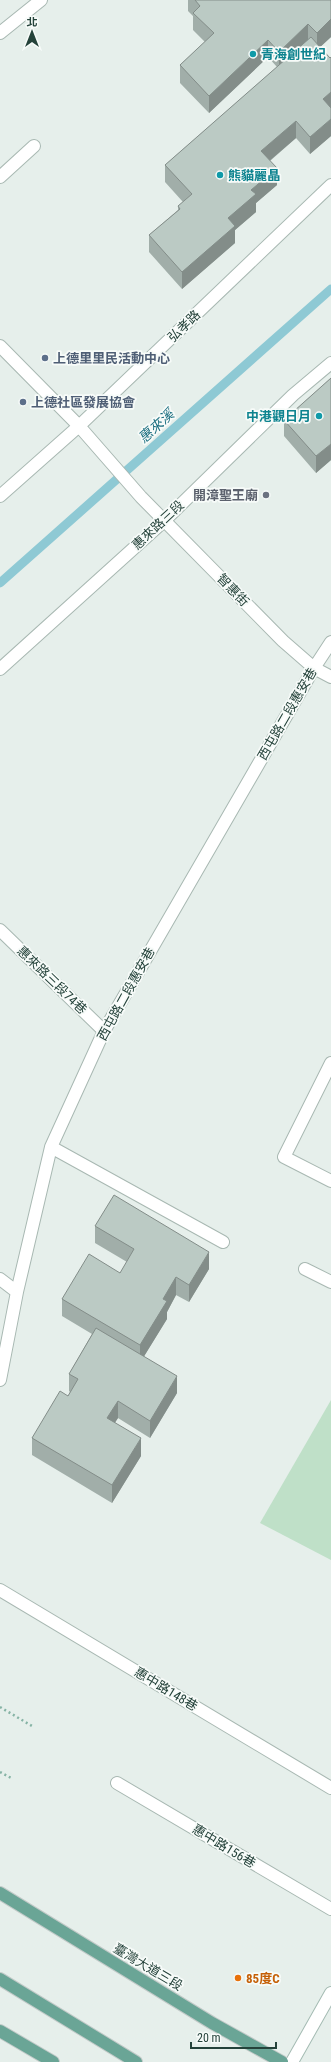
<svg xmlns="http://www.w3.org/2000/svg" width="331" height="2062" viewBox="0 0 331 2062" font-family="'Roboto Condensed','Noto Sans TC',sans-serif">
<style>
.green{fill:#bfe0c8}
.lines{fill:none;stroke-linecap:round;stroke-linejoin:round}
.stream{stroke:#8ec9d4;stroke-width:9}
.lane-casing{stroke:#a8b8b2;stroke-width:14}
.street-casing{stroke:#a8b8b2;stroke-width:14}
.secondary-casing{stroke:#a4bbb3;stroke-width:14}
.primary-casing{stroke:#c2cac8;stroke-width:14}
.path{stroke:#86b3a5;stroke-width:2.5;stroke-dasharray:2 3;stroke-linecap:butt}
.lane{stroke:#fff;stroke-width:12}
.street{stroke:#fff;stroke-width:12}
.secondary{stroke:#fff;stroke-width:12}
.primary{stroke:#6aa596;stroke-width:12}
.wall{fill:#a1aea9}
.shaded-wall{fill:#838d89}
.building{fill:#bbcac4;stroke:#838d89}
.culture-dot{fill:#0f9aa8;stroke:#f7fbf9;stroke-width:1.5}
.service-dot{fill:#5c6f8a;stroke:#f7fbf9;stroke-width:1.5}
.worship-dot{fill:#6b7280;stroke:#f7fbf9;stroke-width:1.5}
.food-dot{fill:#e8710a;stroke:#f7fbf9;stroke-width:1.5}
.labels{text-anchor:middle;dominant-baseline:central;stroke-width:3.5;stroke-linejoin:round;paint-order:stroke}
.culture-label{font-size:13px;font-weight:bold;fill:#0d838f;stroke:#f7fbf9;text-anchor:start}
.street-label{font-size:13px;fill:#24423a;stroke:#f7fbf9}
.service-label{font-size:13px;font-weight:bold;fill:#4e5e75;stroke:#f7fbf9;text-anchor:start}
.worship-label{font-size:13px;font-weight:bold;fill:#5b616d;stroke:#f7fbf9;text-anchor:end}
.food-label{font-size:13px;font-weight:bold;fill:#c56008;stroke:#f7fbf9;text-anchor:start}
.water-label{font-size:14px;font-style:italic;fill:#1c6f80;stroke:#f7fbf9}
</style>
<rect width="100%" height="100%" fill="#e6efeb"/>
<path class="green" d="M331,1400v160l-71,-37z"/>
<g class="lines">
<path class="stream" d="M0,583l331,-294"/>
<defs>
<path id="lane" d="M0,177l34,-31
M0,930l104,101
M331,1063l-47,94 47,24
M51,1147l172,95
M305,1269l26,13
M0,1279l17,13
M0,1380l17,-88 34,-145 53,-116 210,-363 17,-26
M117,1783l214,126"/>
<path id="street" d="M0,33l41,-33
M0,346l79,80 62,71 142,144 31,27 17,9
M0,496l79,-70 252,-241
M0,669l165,-149 128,-125 38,-32
M0,1590l331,198"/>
<path id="secondary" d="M292,2062l39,-69"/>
<path id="primary" d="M0,1893l212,130 70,39
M0,1979l136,83
M0,2031l53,31"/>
</defs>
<use href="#lane" class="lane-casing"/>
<use href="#street" class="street-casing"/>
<use href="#secondary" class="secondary-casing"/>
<use href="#primary" class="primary-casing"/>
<path class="path" d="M0,1707l32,19
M0,1772l13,7"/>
<use href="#lane" class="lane"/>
<use href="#street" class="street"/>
<use href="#secondary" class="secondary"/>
<use href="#primary" class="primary"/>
</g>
<path class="wall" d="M188,0h143v37l-11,10 10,11 1,-1v79l-21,18 -14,-16 -26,23 7,24 -21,18v9l-21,18v13l-53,46 -33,-37v-17l29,-25v-4l5,-4 -18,-20v-17l112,-98 -9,-10 -59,56 -29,-30v-18l25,-23 -12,-12v-14l-5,-5z
M331,378v82l-15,13 -32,-37v-16z
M95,1226l114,43 -20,33 -13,-7 -9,17v7l-23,37 33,37 -27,45 -32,-20 -3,4 26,34 -29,47 -80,-48v-17l36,-42 2,-4 -1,-1v-17l23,-40 -30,-18v-17l58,-26 7,-11 -32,-19z"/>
<path class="shaded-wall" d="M331,19v18l-14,13v-17z
M308,24v17l-29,28v-17z
M268,40v17l-59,56v-17z
M331,92v17l-8,-10z
M331,119v17l-21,18v-17z
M296,121v17l-35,30v-17z
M277,168v17l-21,18v9l-21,18v13l-53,46v-17l46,-54 23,-28z
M331,444v16l-15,13v-17z
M209,1252v17l-20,33v-17z
M176,1277v18l-9,17v7l-27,44v-18l23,-46z
M177,1376v17l-27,45v-17z
M118,1401v17l-11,17v-17z
M141,1438v18l-29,47v-18z"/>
<path class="building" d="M195,0h136v19l-14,14 -9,-9 -29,28 -11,-12 -59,56 -29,-31 34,-32 -21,-20 7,-7z
M311,37l19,21 1,-1v35l-8,7 8,9v11l-21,18 -14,-16 -35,30 16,17 -26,22 5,4 -28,24 7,8 -53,46 -33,-37 31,-26 -2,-3 14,-12 -27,-29z
M331,378v66l-15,12 -32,-36z
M114,1195l95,57 -20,33 -13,-8 -13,22 4,2 -27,44 -78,-46 27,-45 31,19 14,-24 -39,-23z
M96,1328l81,48 -27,45 -32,-20 -11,17 34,20 -29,47 -80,-47 28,-47 8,5 10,-17 -9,-5z"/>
<g class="culture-dot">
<circle cx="253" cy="54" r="4"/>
<circle cx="220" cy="175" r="4"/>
<circle cx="319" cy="416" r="4"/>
</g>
<g class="service-dot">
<circle cx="45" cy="358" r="4"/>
<circle cx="23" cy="402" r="4"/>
</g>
<circle class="worship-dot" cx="266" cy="495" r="4"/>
<circle class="food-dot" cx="238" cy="1978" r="4"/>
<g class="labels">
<g class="culture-label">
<text x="261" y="54">青海創世紀</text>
<text x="228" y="175">熊貓麗晶</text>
<text x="311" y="416" text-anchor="end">中港觀日月</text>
</g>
<g class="street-label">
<text transform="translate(184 326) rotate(-44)">弘孝路</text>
<text transform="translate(158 525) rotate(-43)">惠來路三段</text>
<text transform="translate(233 590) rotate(46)">智惠街</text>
<text transform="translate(287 714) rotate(-60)">西屯路二段惠安巷</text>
<text transform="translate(52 980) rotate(44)">惠來路三段74巷</text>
<text transform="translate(126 994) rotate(-61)">西屯路二段惠安巷</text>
<text transform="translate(166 1689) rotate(31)">惠中路148巷</text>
<text transform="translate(224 1846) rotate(31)">惠中路156巷</text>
<text transform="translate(148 1967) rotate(31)">臺灣大道三段</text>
</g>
<g class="service-label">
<text x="53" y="358">上德里里民活動中心</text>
<text x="31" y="402">上德社區發展協會</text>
</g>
<g class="worship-label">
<text x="258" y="495">開漳聖王廟</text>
</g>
<g class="food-label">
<text x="246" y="1978">85度C</text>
</g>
<g class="water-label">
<text transform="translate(156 426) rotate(-42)">惠來溪</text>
</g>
</g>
<g transform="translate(32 32)" stroke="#f7fbf9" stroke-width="3" paint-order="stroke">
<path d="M0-3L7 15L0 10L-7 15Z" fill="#24423a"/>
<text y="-6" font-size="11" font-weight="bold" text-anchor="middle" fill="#24423a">北</text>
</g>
<path d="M191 2042v6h85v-6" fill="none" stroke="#24423a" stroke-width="2"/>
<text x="197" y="2042" font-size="12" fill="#24423a" stroke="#f7fbf9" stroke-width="3" paint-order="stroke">20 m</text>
</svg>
